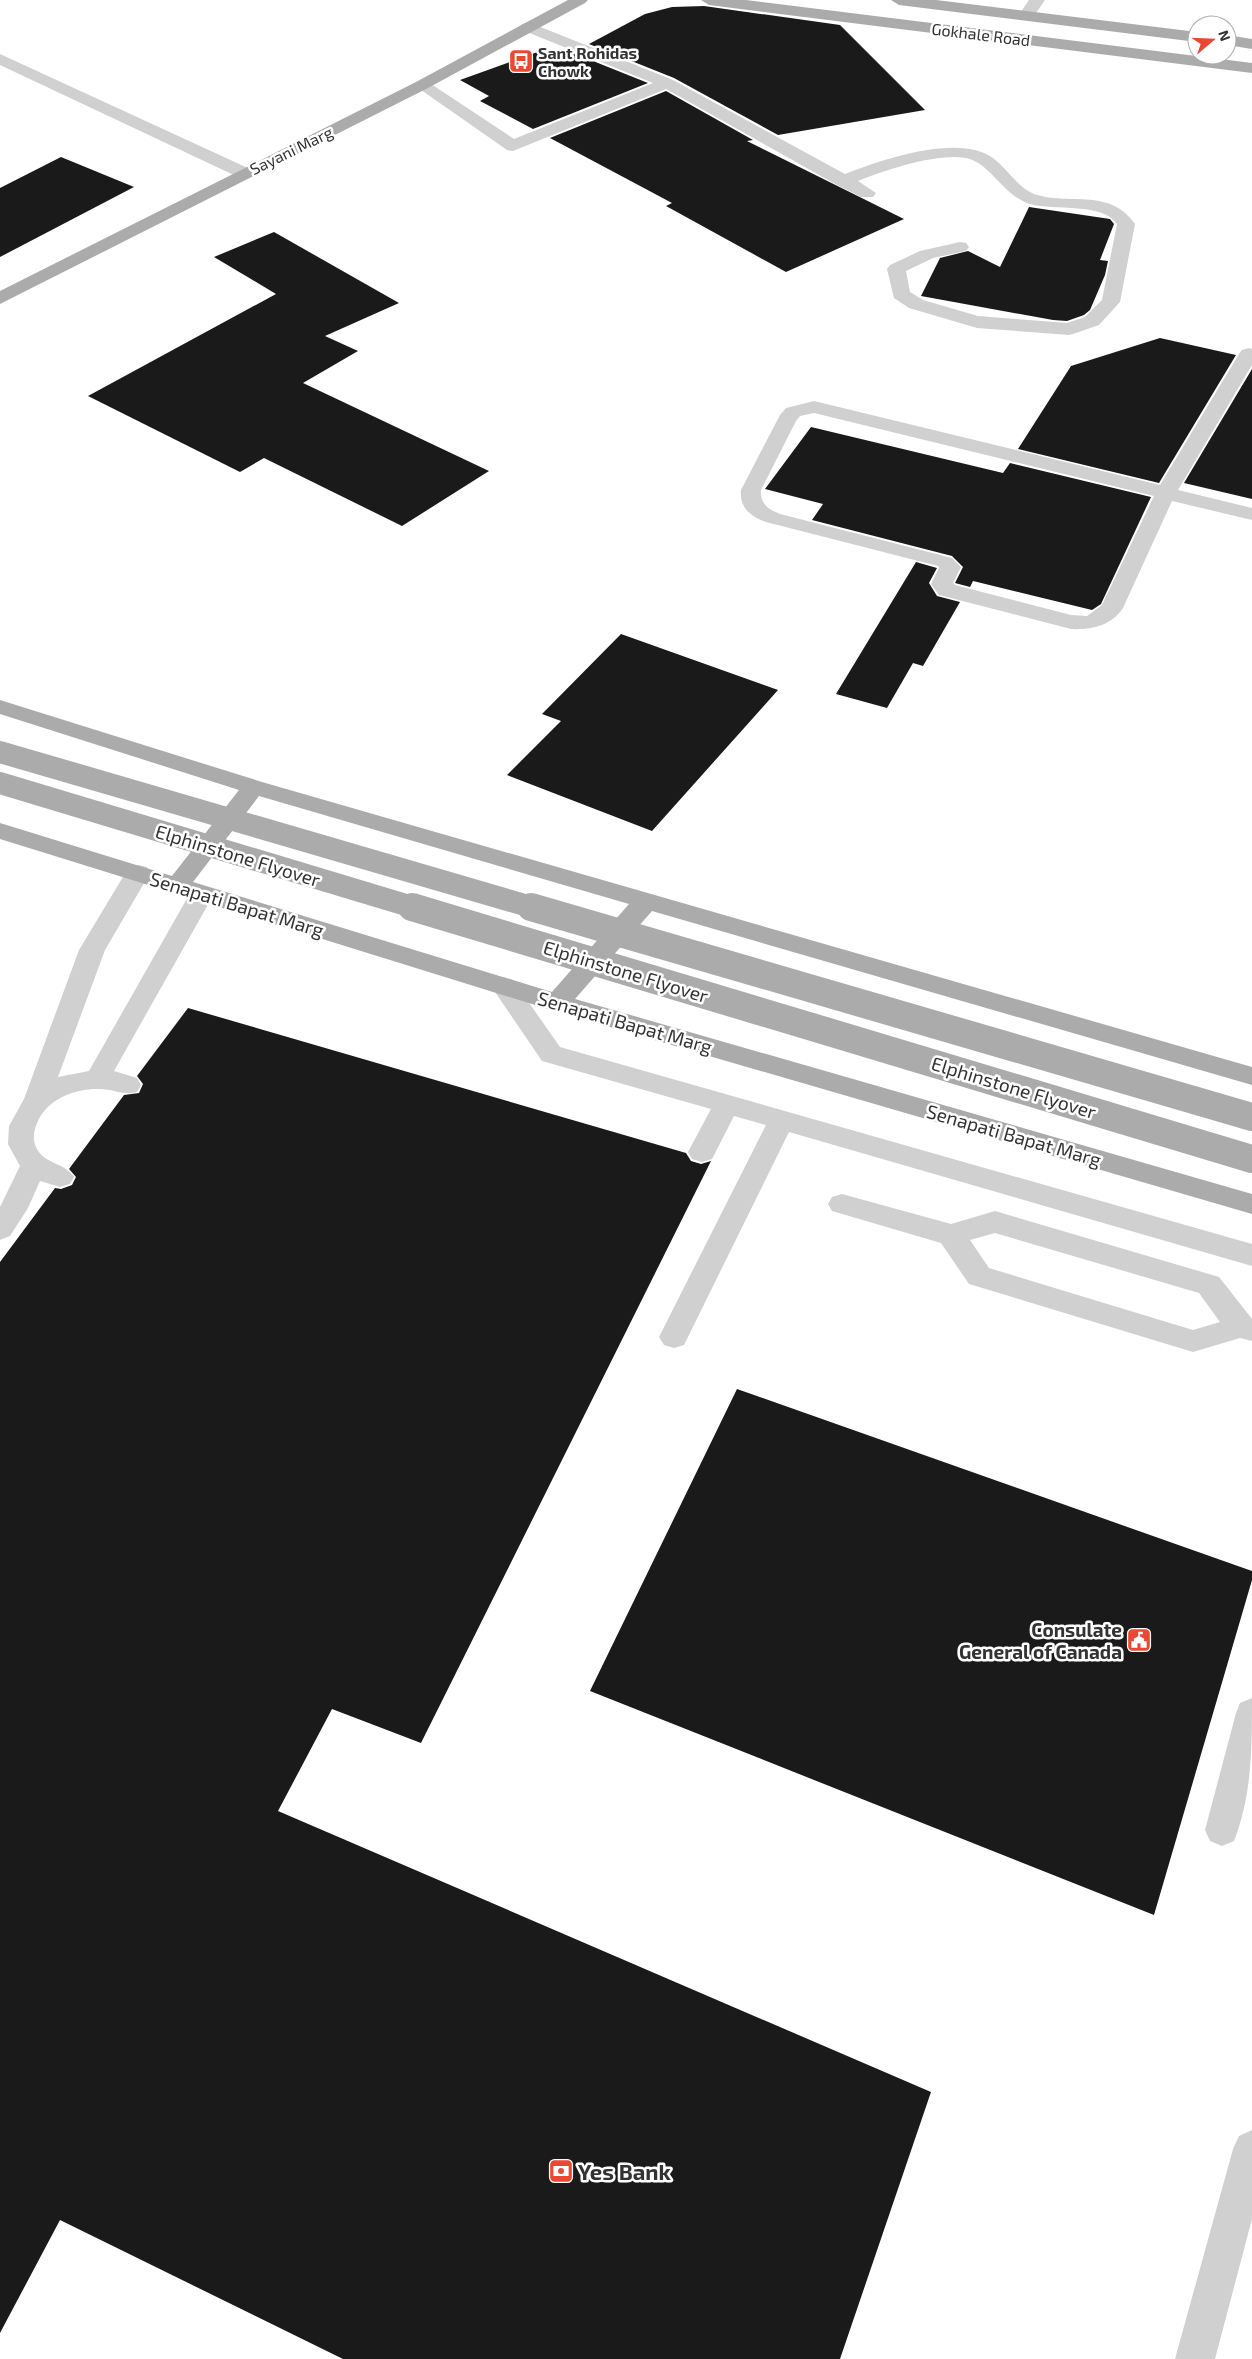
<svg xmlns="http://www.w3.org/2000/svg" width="1252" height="2359" viewBox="0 0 1252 2359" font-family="'Exo 2',sans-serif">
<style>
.building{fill:#1a1a1a}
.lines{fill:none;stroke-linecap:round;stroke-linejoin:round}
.minor{fill:#d0d0d0;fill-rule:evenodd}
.major{fill:#ababab;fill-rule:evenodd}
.major-bridge-far1{stroke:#ababab;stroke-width:22}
.major-bridge{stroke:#ababab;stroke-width:28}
.labels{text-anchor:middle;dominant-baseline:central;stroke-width:5;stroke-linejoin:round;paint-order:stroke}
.far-street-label{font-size:16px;fill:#333;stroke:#fff}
.far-poi-label{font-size:16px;font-weight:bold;fill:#333;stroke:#fff;text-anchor:start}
.street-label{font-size:19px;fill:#333;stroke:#fff}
.poi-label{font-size:19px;font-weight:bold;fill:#333;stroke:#fff;text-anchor:end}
.near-poi-label{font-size:22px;font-weight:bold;fill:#333;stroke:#fff;text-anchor:start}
</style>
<rect width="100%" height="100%" fill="#fff"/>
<path class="building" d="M704,6l136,19 85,85 -147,25 -104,-57 -85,-34 56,-30 27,-7z
M543,50l19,9 11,-6 75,30 -115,46 -53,-28 9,-5 -29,-16z
M666,91l87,49 -6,1 157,78 -118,53 -120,-66 6,-3 -122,-65z
M61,157l73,30 -134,70v-69z
M1029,207l81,12 4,5 -14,36 8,1 -3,14 -15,35 -6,5 -17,6 -14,-1 -132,-24 19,-38 28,-7 32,16z
M274,232l125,71 -74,33 33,15 -55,32 186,88 -87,55 -138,-68 -24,14 -152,-76 188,-102 -62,-37z
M1160,338l76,17 -77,128 -141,-34 53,-83z
M1252,369v130l-68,-16z
M811,427l192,46 7,-10 141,34 -50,107 -9,6 -119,-29 -3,6 -15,-4 8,-16 -11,-11 -140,-36 11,-16 -58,-15z
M916,562l21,6 -8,15 8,13 23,6 -37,64 -10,-3 -26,45 -51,-14z
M621,634l157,56 -126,141 -145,-56 54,-54 -19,-7z
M188,1008l498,145 5,8 10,3 10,-3 -290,582 -89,-34 -54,102 653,281 -91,267h-497l-283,-139 -60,113v-1071l55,-74 6,1 11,-4 4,-8 -7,-8 55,-74 15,-2 4,-9 -6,-8z
M737,1389l515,182v9l-98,335 -564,-224z"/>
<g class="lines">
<path class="minor" d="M1029,0h16l-13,19h-12l-2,-3z
M528,22l145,58 172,94c36,-14 113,-41 148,-16 15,11 25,31 44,37 35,10 73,-7 98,29l-15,78 -21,23 -23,8 -7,2 -92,-7 -68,-20 -15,-10 -7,-29 3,-4 30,-14 40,-9 6,1 3,4 -3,4 -33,7 -27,13 4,21 13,8 55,16 89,7 18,-6 17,-17 15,-76c-15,-22 -63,-13 -87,-20 -27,-8 -39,-41 -64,-46 -31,-5 -79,12 -108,23l18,12 -3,4h-12l-24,-12 -171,-96 -153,62 -6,-1 -93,-65 8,-5 6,2 86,57 139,-56 -131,-53 -2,-3 2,-3z
M0,54l250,115 3,4 -3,4h-12l-238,-112z
M1249,348l3,1v16l-74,125 74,18v12l-80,-19 -49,107c-12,18 -32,22 -52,21l-132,-34 -8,-11 8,-16 -1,-2 -172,-44c-15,-5 -27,-15 -25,-32l39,-75 6,-7 28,-7 346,84 79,-131 3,-4zM814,413l340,83 -52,109 -15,11 -16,-1 -116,-30 -2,-2 8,-16 -9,-9 -172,-44c-12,-5 -20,-10 -19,-24l35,-69 4,-5z
M138,865l9,2 3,6 -45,77 -47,127 31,-6 104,-183 9,-2 9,2 3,6 -100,177 23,7 4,7 -4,7c-13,4 -24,-3 -37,-3 -23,-1 -52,9 -62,32 -4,8 -6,18 -2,26 7,17 30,16 38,30l-4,7 -10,3 -20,-6 -12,27 -18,28 -10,4v-33l20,-41 -12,-22 1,-18 15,-27 55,-149 50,-83z
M504,977l9,3 47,67 692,197v22l-463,-134 -105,213 -10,3 -10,-3 -5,-8 107,-212 -32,-9 -22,43 -10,3 -10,-3 -4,-7 23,-43 -169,-48 -51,-75 4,-6z
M842,1194l109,30 44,-13 224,66 33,42v22l-12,-3 -47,14 -214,-65 -10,-3 -28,-41 -109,-32 -4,-7 4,-7zM995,1233l204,60 21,29 -27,8 -204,-62 -19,-28z
M1252,1698c0,50 0,97 -18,143l-12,5 -12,-5 -5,-11 31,-117 4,-10z
M1252,2130v89l-37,140h-40l58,-210 6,-13z"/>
<path class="major" d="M568,0h20l-3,3 -157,85 -428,216v-13l416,-209z
M701,0h45l506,63v10l-543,-68z
M891,0h45l261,32v10l-298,-37z
M1227,35l25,4v10l-25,-4z
M0,700l262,82 990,285v18l-600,-174 -77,88 677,195v20l-704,-205 -548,-170v-16l172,53 67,-86 -239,-76zM259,796l370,108 -77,88 -359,-110z"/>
<path class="major-bridge-far1" d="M0,752l535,156
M0,783l416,125"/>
<path class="major-bridge" d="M412,907l840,252
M531,907l721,210"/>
</g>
<defs>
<symbol id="bus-square" viewBox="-11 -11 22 22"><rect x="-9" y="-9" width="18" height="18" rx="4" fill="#eb4834" stroke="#fff"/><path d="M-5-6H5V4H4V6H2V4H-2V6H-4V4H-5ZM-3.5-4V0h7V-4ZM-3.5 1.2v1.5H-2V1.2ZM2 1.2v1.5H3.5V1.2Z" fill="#fff"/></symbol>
<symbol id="civic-square" viewBox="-11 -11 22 22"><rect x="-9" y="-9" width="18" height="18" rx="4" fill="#eb4834" stroke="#fff"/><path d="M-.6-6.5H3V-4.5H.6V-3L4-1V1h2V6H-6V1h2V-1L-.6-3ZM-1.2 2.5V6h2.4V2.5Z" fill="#fff"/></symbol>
<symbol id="bank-square" viewBox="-11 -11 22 22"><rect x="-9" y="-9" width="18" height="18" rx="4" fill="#eb4834" stroke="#fff"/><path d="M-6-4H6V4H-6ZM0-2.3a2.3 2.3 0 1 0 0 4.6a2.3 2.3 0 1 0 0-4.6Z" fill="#fff"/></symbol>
</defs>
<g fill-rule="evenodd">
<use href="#bus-square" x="507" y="47" width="28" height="28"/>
<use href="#civic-square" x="1125" y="1626" width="28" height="28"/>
<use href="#bank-square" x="547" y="2157" width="28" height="28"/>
</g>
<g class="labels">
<g class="far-street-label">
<text transform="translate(981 34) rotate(7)">Gokhale Road</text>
<text transform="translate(291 150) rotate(-26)">Sayani Marg</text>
</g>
<g class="far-poi-label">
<text x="538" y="52">Sant Rohidas<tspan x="538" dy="18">Chowk</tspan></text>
</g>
<g class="street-label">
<text transform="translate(238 855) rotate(17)">Elphinstone Flyover</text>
<text transform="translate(237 904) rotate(17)">Senapati Bapat Marg</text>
<text transform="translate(626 971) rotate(17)">Elphinstone Flyover</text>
<text transform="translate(625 1022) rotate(16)">Senapati Bapat Marg</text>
<text transform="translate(1014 1087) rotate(17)">Elphinstone Flyover</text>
<text transform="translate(1014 1135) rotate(16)">Senapati Bapat Marg</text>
</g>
<g class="poi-label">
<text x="1122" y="1629">Consulate<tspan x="1122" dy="22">General of Canada</tspan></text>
</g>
<g class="near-poi-label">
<text x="578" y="2171">Yes Bank</text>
</g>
</g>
<g transform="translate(1212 40) rotate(71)"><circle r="24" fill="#ffffff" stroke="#adadad"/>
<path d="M0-4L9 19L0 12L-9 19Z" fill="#eb4834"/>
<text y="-8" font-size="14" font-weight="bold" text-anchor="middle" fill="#333333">N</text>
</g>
</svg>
